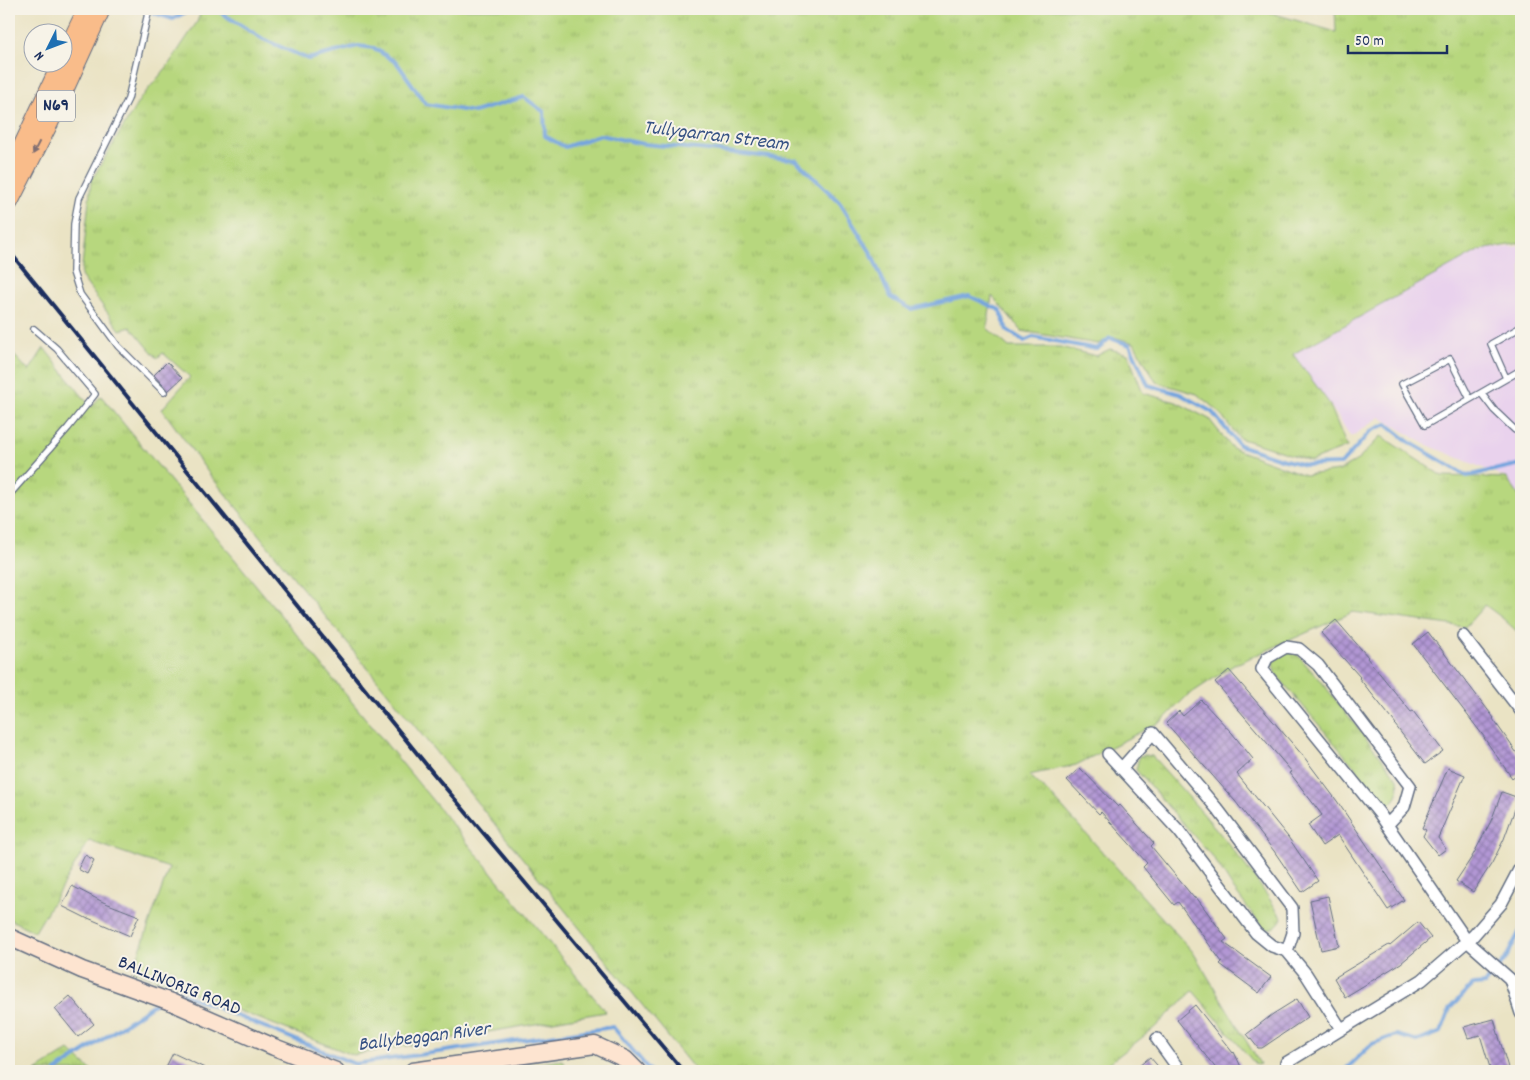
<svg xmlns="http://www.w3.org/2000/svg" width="1530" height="1080" viewBox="0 0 1530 1080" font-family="Dekko,sans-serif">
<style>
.built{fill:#e9d2ed}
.grass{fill:url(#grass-tufts);stroke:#69836e}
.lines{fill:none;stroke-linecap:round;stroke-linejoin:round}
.stream{stroke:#75a4de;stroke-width:4}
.building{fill:url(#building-cross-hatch)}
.lane-casing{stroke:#636e82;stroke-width:8}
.street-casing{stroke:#636e82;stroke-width:14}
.secondary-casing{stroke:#636e82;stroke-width:19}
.primary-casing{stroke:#636e82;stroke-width:20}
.lane{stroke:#fff;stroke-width:5.5}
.street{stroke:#fff;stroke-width:11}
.secondary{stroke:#fde4d0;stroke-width:16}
.primary{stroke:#f9bc8a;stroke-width:18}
.rail{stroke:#1b2f5e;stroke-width:4}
.oneway{fill:#7f6e72}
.labels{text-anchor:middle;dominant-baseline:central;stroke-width:4;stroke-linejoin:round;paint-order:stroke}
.shield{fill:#f7f3e8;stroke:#5d6a87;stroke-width:1}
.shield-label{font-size:18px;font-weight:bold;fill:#1b2f5e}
.street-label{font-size:19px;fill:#1b2f5e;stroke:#f7f3e8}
.water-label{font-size:20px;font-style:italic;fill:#365284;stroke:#f7f3e8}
</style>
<defs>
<pattern id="grass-tufts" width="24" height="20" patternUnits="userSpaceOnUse" patternTransform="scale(1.25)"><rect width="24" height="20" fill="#b7d77e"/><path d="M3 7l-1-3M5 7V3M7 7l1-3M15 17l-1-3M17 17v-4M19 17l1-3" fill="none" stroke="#9db96f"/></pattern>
<pattern id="building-cross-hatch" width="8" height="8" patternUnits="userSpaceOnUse" patternTransform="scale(1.25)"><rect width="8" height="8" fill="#b297d4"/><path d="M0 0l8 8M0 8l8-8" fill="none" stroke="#907caf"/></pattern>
</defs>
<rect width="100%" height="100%" fill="#f7f3e8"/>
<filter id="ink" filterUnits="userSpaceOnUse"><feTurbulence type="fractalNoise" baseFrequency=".02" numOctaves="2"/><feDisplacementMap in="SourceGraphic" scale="10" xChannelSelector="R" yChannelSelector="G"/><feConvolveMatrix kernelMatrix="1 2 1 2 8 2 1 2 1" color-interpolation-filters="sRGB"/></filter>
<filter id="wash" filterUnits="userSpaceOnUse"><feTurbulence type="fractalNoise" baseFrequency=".0096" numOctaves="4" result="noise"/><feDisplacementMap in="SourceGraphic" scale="20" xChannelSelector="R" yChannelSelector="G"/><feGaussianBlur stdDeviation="1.12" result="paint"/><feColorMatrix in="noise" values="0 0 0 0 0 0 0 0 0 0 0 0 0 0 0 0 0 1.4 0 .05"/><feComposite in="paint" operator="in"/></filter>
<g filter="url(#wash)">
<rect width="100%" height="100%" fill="#eae3c4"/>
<path class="built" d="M1521,246v253l-14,-21 -82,-34 -45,-27 -29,20 -22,-34 -36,-49 187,-104z"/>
<path class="grass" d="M202,9h1056l78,23 -1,-23h179l7,12v222l-41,7 -187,104 36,49 18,44 -36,14 -72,-23 -20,-26 -22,-18 -41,-12 -22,-39 -20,-6 -16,7 -76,-13 -30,-35 -5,32 22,19h51l36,9 14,-7 18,5 15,39 33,9 33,17 23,29 73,27 34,-4 20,-12 22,-23 61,40 65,2 14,21v136l-20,-18 -16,-12 -20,22 -112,-15 -119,53 -47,31 -25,25 -86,44 -47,10 21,19 143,158 67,112 -4,1 -63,-74 -40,38 -54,42h-403l-486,-596 -48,-66 28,-32 -27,-24 -6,5 -26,-31 -11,3 -39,-54 10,-95 49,-82 27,-32 30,-45z
M44,348l47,59 10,-11 505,616 -253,43 -220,-85 36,-102 -80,-27 -54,91 -26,-13v-569l20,21z
M1295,652l29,33 74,94c2,11 0,21 -10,27l-8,-2 -17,-27 -88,-104 -2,-11 12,-9z
M1145,755l7,1c46,51 93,103 130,162 -5,9 -9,12 -19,10l-29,-38 -19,-30 -79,-90 3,-14z
M69,1050l23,21h-56z
M562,1060l7,11h-76z"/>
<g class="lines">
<path class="stream" d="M215,9l48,30 45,20 50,-13 16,2 23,15 29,41 48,8 50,-15 20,15 1,24 20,11 35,-12 44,9 75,7 77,9 44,43 31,50 19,44 21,12 58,-13 31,14 7,20 17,11 9,-4 64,12 13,-11 20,7 18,40 32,9 32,18 27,33 42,14 24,6 36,-1 30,-33 16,-7 22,18 58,34 54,-12
M154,13l19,6 18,-10
M167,993l4,-4 184,75 258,-37 37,44
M56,1071l101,-69
M1344,1071l28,-27 24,-9 22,6 23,-9 9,-24 23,-23 12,-1 20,-24 16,-31"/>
</g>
<g id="blocks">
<path class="building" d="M167,362l15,16 -14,13 -14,-16z
M1336,620l32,37 -1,1 44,54 2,-1 30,40 -18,13 -30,-39 1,-1 -37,-46 1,-1 -39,-44z
M1428,632l66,86 -1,1 28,40v12l-9,7 -28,-40h1l-72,-94z
M1229,670l75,87 33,44 67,99 -16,10 -50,-75 -16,11 -14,-21 14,-10 -32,-42 2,-1 -77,-90z
M1201,700l31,33 21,26 -16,15 51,63 30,44 -16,11 -28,-41 -39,-50 -69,-78 13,-12 4,5z
M1080,768l38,39 2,-2 34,38 -3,3 43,52 2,-1 31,42 -4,3 48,35 -12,16 -39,-29 2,-2 -44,-60 -4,3 -31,-38 4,-4 -46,-51 -2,2 -32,-34z
M1448,768l17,7 -27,63 8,11 -8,6 -15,-19 3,-6 -4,-2z
M1502,792l17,6 -15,41 -12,24 -19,29 -17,-11 16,-24 19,-36z
M85,855l9,5 -7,14 -9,-5z
M72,886l31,16 36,14 -9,20 -42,-18v1l-26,-13z
M1328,896l11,50 -18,4 -11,-50z
M1418,922l13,16 -30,25 -56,34 -11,-19 55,-33 1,1z
M70,996l24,28 -16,13 -23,-28z
M1297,999l11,18 -46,31h-4l-11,-14 26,-20z
M1195,1005l38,48 1,-1 9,19h-25l-41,-51z
M1494,1019l7,25 8,27h-18l-11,-36 -12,3 -4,-11z
M173,1053l38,18h-47z
M1150,1057l12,14h-29z"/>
</g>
</g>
<g filter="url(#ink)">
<use href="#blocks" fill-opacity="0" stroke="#636e82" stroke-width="1"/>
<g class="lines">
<defs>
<path id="lane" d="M149,9l-21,90 -49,99 -5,26 -1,48 7,22 38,52 46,46
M1506,378l-15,-34 30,-17
M1481,393l13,17 21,20 6,-1
M1470,399l-20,-40 -48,25 23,41 96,-55
M9,495l59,-67 27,-34 -38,-45 -23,-20"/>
<path id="street" d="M1463,636l58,75
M1108,754l71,77 77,102 16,13 15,5 19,23 35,55
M1121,769l32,-36 66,78 73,97 1,25 -6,18
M1387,825l17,-18 6,-21 -92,-121 -19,-16 -13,-2 -19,11 -5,11 117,144 88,128 43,38 11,34
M1157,1039l23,32
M1291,1071l-5,-8 136,-83 51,-44 28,-32 20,-38"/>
<path id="secondary" d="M9,937l73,33 89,32 103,45 62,24
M413,1071l182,-26 30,14 12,12"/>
<path id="primary" d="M62,61l25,-52
M9,175l53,-113
M9,202l40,-79 52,-114"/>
</defs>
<use href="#lane" class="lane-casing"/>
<use href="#street" class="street-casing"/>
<use href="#secondary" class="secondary-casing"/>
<use href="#primary" class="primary-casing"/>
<use href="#lane" class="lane"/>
<use href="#street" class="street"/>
<use href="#secondary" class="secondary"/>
<use href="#primary" class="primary"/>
<path class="rail" d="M9,251l424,522 250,298"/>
</g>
<defs><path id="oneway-solid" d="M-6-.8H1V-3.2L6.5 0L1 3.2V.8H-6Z" transform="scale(1.25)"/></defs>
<use class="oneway" href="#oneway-solid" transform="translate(36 148) rotate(117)"/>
</g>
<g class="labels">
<rect class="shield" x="37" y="90.5" width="38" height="31" rx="4"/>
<g class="shield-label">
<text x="56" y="106">N69</text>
</g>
<g class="street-label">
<text transform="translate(179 987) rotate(22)">BALLINORIG ROAD</text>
</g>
<g class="water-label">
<text transform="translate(716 137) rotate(7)">Tullygarran Stream</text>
<text transform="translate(424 1038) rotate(-7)">Ballybeggan River</text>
</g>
</g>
<rect width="1530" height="1080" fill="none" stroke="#f7f3e8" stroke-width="30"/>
<g transform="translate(48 48) rotate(228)"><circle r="24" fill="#f7f3e8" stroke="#9fa5b1"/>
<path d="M0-4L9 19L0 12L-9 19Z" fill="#1f6fb2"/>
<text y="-8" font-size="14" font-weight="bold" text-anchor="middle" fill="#1b2f5e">N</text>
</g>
<path d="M1348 45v8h99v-8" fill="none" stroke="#1b2f5e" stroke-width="2.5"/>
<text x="1355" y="45" font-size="15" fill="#1b2f5e" stroke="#f7f3e8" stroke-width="4" paint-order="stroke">50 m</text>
</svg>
